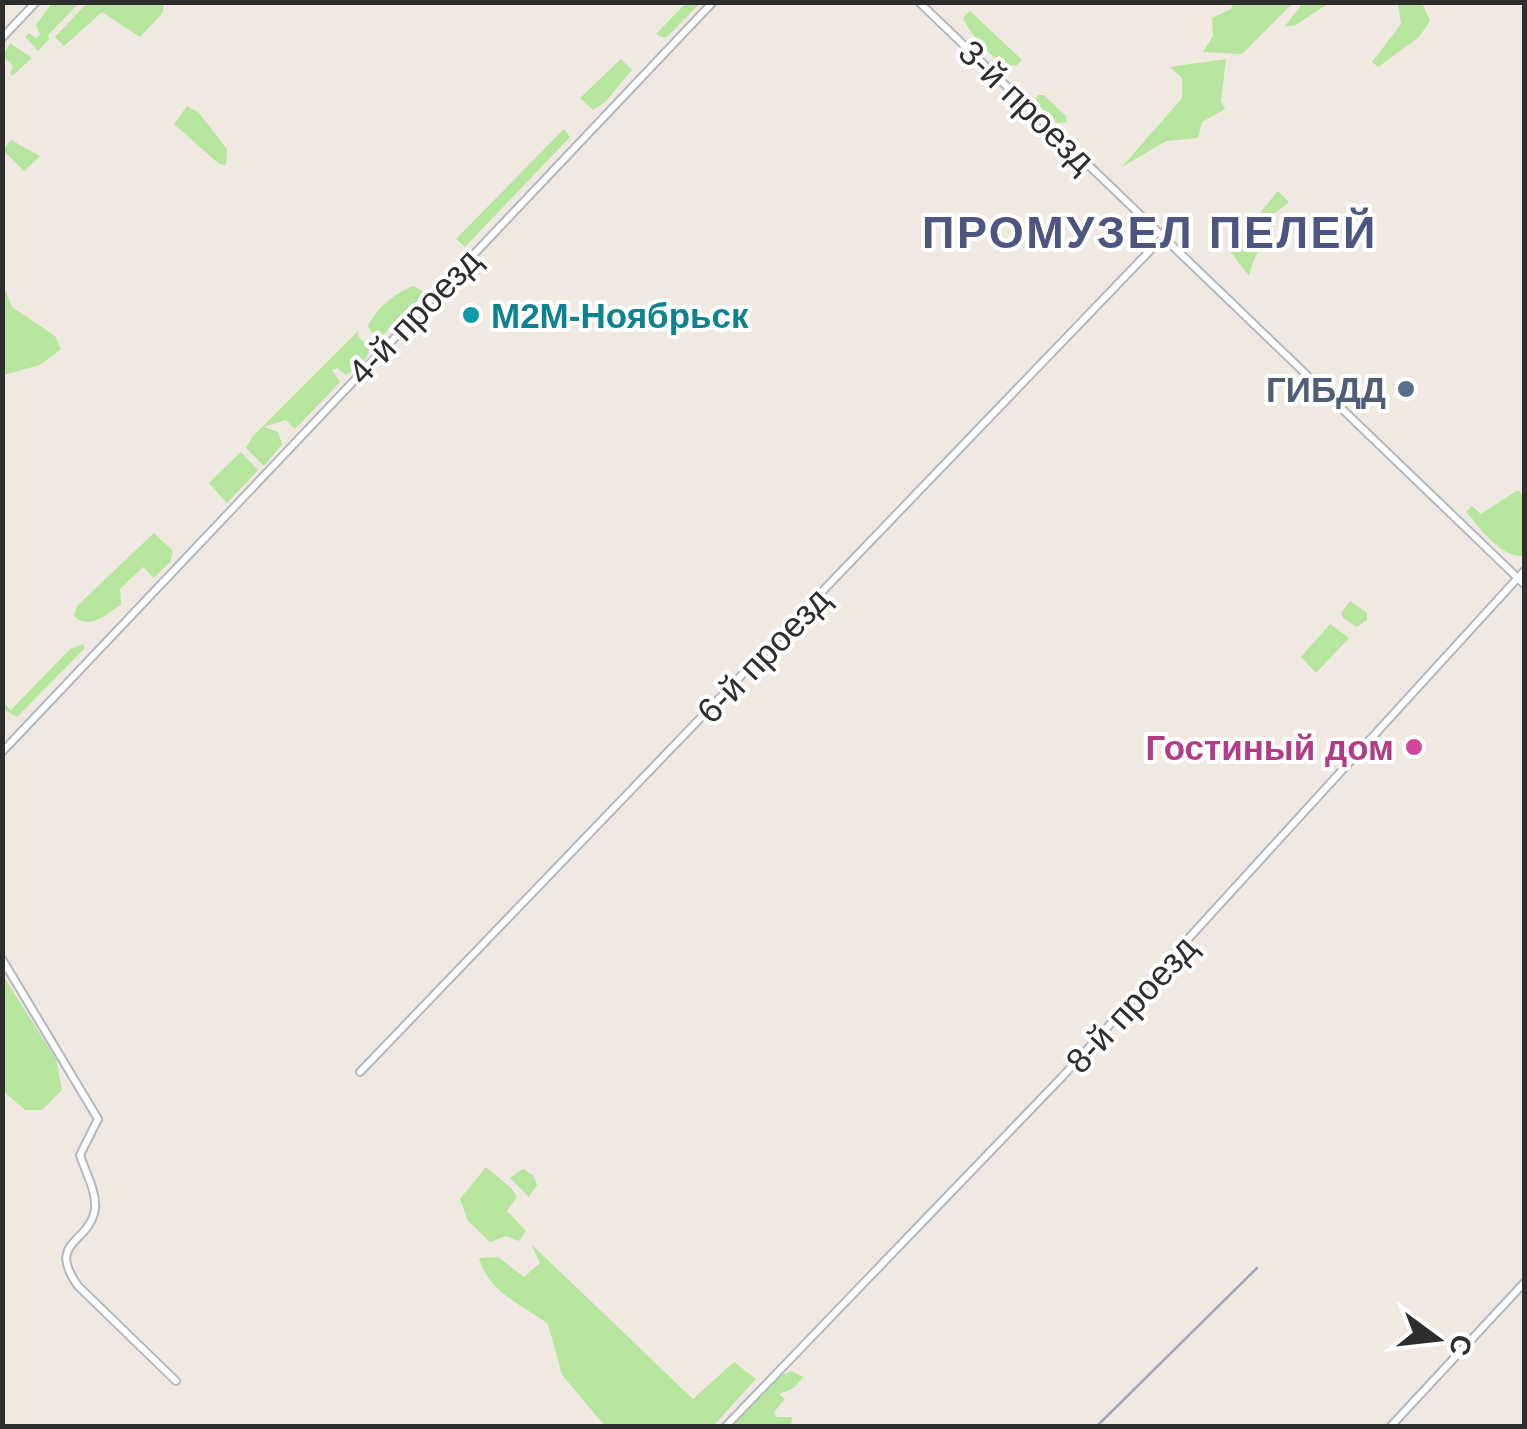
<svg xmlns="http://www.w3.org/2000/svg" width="1527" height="1429" viewBox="0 0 1527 1429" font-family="Helvetica,sans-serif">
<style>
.green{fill:#b6e59e}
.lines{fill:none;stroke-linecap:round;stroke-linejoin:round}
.minor-casing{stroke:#b4b7c1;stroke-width:10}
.minor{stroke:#fff;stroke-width:6}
.rail{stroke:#a3a6b8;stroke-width:2.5}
.culture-dot{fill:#0f9aa8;stroke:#fff;stroke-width:4}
.service-dot{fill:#5c6f8a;stroke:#fff;stroke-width:4}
.hotel-dot{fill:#d1479c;stroke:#fff;stroke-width:4}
.labels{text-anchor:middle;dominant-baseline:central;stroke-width:8;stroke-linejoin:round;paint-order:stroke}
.street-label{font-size:35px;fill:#2e2e2e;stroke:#fff}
.culture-label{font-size:35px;font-weight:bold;fill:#0d838f;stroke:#fff;text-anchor:start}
.service-label{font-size:35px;font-weight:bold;fill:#4e5e75;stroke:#fff;text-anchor:end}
.hotel-label{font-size:35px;font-weight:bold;fill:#b23c85;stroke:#fff;text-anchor:end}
.district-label{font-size:45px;font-weight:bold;letter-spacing:2.5px;fill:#4d5680;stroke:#fff}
</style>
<rect width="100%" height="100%" fill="#efe9e1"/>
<path class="green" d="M687,2l13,1 -32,33 -4,2 -8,-4z
M52,3h27l-31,32 1,4 -11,12 -13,-14 4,-4 7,5 4,-3 -4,-10z
M161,3l3,1 -2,10 -22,23 -38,-25 -38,34 -9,-9 32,-34z
M1233,3v-1l60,1 -51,51 -39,-2 10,-16 -1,-18 19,-9z
M1303,3h26l-35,23h-9z
M1398,3h24l8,18 -11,16 -41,30 -6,-5 29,-38z
M970,11l52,49 -6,6c-22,-1 -44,-30 -53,-48z
M10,43l22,15 -20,18 -2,-3 3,-7 -10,-10z
M621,59l11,11 -27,32 -12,8 -13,-12z
M1226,59l-5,42 4,8 -23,13 -4,16 -32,3 -44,26 60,-69v-20l-12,-11z
M1038,95h6l22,21v6l-9,1 -22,-21z
M187,106l12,7 28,36 -1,16 -7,-1 -45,-40z
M564,129l6,8 -105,110 -9,-8z
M11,140l29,16 -16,15 -21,-21z
M1278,191l11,11 -18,14 -1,6 5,8c-15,14 -21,27 -26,46l-20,-26z
M2,282l10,25 43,29 6,13 -21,16 -37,10z
M413,286l11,6 -3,5 -44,44 -9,-15c11,-21 26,-32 45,-40z
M358,331l1,7 12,9 -8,17 -17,11 -9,-7 -5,2 8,12 -45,47 -9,-9 -22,7 14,5 4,12 -18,22 -18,-18 6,-11z
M241,452l17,18 -31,33 -18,-20z
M1518,490l6,6v60c-23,2 -43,-27 -58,-44l6,-6 9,8z
M154,533l19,18 -3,11 -16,16 -11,-11 -23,22 1,16c-15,9 -32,26 -47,11l3,-10z
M1350,601l17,12v7l-10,7 -14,-9 -2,-5z
M1330,624l19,14 -33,35 -15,-16z
M83,644l2,4 -68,69 -14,-8v-6l8,7 59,-61z
M2,974l54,85 6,31 -20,20h-17l-22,-19z
M486,1167l26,22 5,8 -10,14 19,20 -7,10 -13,-5 -16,6 -22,-21 -8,-22z
M523,1169l10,6 4,10 -8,12 -19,-19z
M531,1244l162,155 41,-37 22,17 -43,47h-108l-43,-51 -14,-51c-28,-21 -59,-31 -69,-66l19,-1 26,20 16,-14z
M792,1371l11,6 -9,11 -15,6 6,5 -11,13 2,5h16l-1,9h-56l1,-6 43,-44z"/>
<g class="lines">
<defs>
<path id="minor" d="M919,2l605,582
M2,38l34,-36
M2,752l711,-750
M2,959l96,160 -18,36c5,16 17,37 15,54 -6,36 -49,31 -17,77l98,95
M360,1072l804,-836
M726,1426l336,-349 462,-506
M1391,1426l133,-143"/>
</defs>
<use href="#minor" class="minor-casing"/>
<use href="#minor" class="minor"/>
<path class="rail" d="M1097,1426l160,-158"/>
</g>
<circle class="culture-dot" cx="471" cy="315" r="10"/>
<circle class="service-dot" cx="1406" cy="389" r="10"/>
<circle class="hotel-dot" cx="1414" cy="747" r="10"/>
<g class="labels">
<g class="street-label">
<text transform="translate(1027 106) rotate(44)">3-й проезд</text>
<text transform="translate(414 316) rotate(-46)">4-й проезд</text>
<text transform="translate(763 655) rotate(-46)">6-й проезд</text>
<text transform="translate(1131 1004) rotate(-47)">8-й проезд</text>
</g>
<g class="culture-label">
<text x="491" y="315">М2М-Ноябрьск</text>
</g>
<g class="service-label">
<text x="1386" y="389">ГИБДД</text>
</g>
<g class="hotel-label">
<text x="1394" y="747">Гостиный дом</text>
</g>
<g class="district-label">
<text x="1150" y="232">ПРОМУЗЕЛ ПЕЛЕЙ</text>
</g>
</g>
<rect width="1527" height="1429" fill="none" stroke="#2e2e2e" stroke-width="10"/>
<g transform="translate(1437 1339) rotate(105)" stroke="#ffffff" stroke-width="8" paint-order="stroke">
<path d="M0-8L18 38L0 25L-18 38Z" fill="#2e2e2e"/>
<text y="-15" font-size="28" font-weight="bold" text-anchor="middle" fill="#2e2e2e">С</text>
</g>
</svg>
